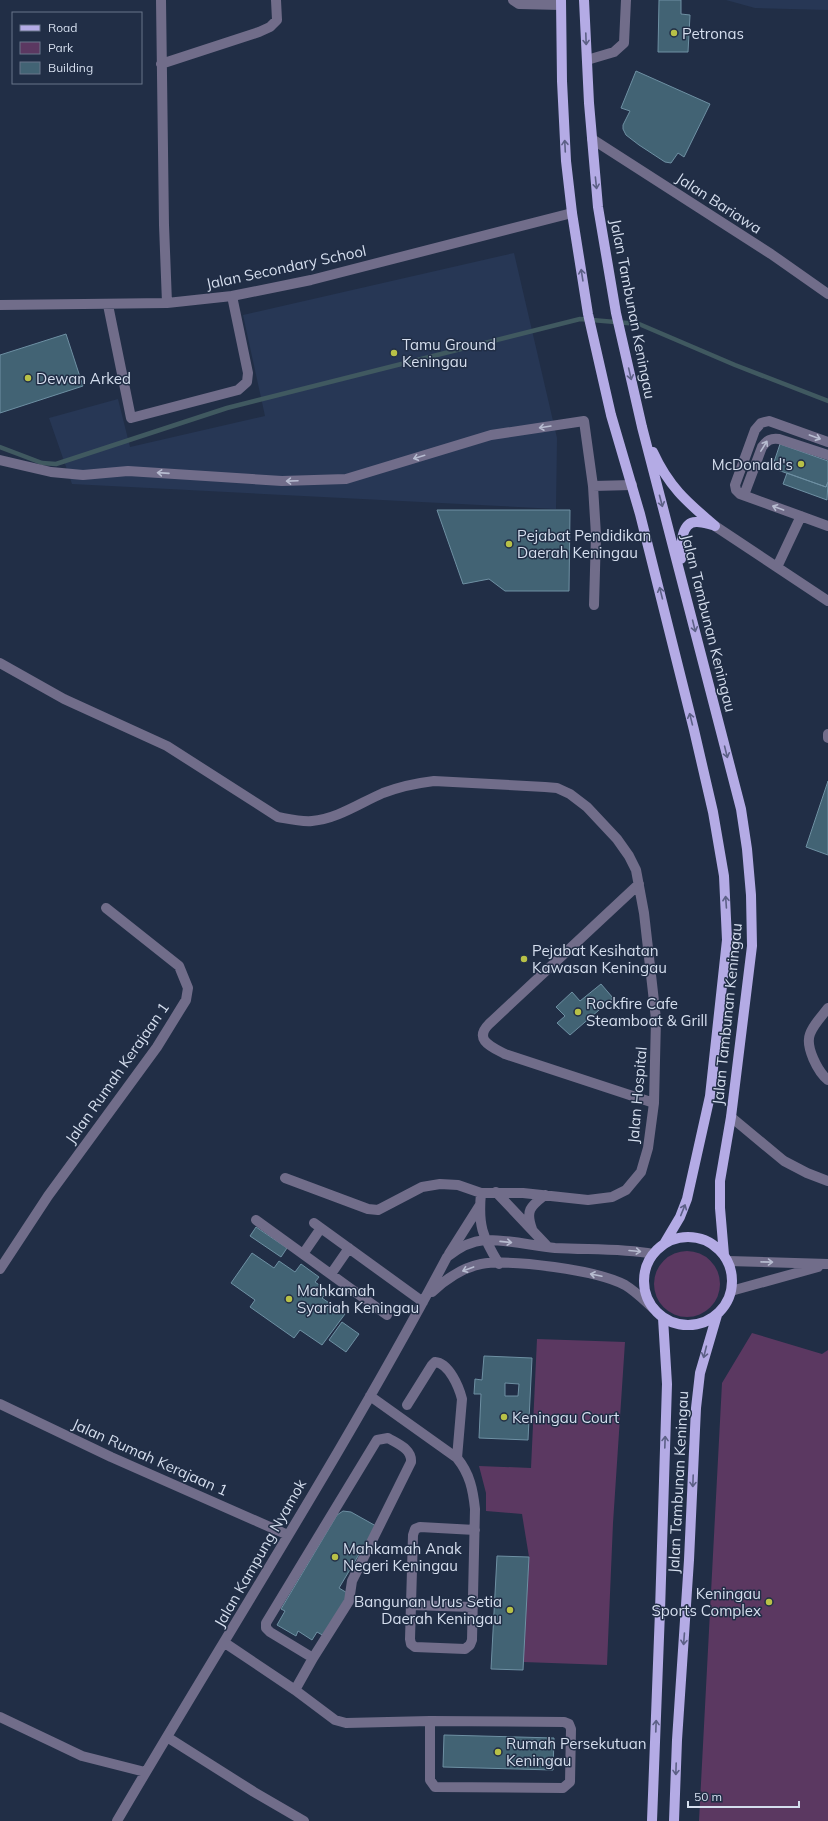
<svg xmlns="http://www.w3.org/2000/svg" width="828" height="1821" viewBox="0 0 828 1821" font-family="Mulish,sans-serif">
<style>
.built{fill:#273755}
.green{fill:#5b3861}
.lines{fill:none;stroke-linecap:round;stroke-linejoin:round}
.stream{stroke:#405960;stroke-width:4.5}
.building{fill:#426374;stroke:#6e90a3;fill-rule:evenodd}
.minor{stroke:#716d8a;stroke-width:10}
.major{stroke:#b4abe5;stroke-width:10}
.oneway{stroke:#5c6086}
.oneway2{stroke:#b7bcd0}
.poi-dot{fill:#b8c147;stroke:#212e46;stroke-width:1.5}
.labels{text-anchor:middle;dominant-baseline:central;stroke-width:3;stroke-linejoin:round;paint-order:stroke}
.poi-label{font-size:15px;fill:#d5deee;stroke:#212e46;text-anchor:start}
.street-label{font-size:15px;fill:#d5deee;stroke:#212e46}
</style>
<rect width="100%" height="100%" fill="#212e46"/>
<path class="built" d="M726,0h102v10l-73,-2z
M514,253l43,185 -1,71 -484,-25 -23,-66 69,-19 12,48 135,-31 -22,-101z"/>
<path class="green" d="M654 1284a33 33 0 1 1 66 0a33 33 0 1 1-66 0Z
M752,1333l70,21 6,-4v471h-129l23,-438z
M537,1339l88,3 -12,181 -6,142 -84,-3 6,-105 -7,-43 -36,-3v-18l-7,-27 52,2z"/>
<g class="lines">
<path class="stream" d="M0,447l42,16 14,1 171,-56 353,-89 59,5 96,41 93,36"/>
</g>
<path class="building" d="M659,0h22v14l9,1 -2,37h-30z
M636,71l74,33 -26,53 -6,-4 -7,10 -6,-1 -26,-17 -13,-10 -3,-6v-4l7,-14 -9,-3z
M66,334l17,52 -83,27v-58z
M780,444l48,17v21l-2,5 -54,-19z
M787,473l39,14 2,-5 -1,18 -44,-16z
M437,510h133l-1,81h-64l-16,-12 -26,5z
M828,781v74l-22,-8z
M601,984l12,14 -43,37 -13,-12 8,-7 -9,-9 16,-15 8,9z
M256,1227l31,21 -6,9 -31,-21z
M252,1253l22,15 5,-7 16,11 6,-8 18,13 -4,5 13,9 -6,7 23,16 -23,31 -22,-15 -6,8 -44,-31 5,-7 -24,-17z
M342,1322l17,12 -13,18 -17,-12z
M484,1356l48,2 -4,82 -49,-2 2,-44h-7l1,-15 7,1zM505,1383l14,1 -1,12h-13z
M343,1511l8,1 25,14 -37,62 10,6 -25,42 -7,-4 -5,8 -14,-9 -2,5 -19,-11 8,-14 -4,-2 56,-94z
M497,1556l32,1 -6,113 -32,-1z
M444,1735l110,3 -1,32 -110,-3z"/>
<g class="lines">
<path class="minor" d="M161,0l3,225 3,78
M513,0l6,4 42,1
M587,60l27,-8 10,-9 2,-43
M161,64l98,-32 11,-5 7,-7 -1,-20
M592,139l179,115 57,40
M0,305l167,-2 65,-7 79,-16 261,-67
M108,305l23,113 107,-28 9,-8 1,-9 -16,-77
M828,442l-59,-21 -8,2 -6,7 -20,55 1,5 4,4 88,32
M0,460l51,12 32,3 45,-4 154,10 64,-2 145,-44 93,-14 9,65 3,49 -2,70
M593,486l39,-1
M744,495l18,-48c5,-7 9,-9 17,-8l49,16
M715,526l113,75
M777,567l24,-51
M0,663l64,36 103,47 111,71c11,2 23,5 34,4 25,-2 48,-18 71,-28 16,-6 34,-10 51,-12l111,6 12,1 13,6 17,13 30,32 12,17 7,14 8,43 12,106 -2,84 -6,45 -7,24 -15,18 -14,7 -24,3 -65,-7h-42l-23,-8 -18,-1 -18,3 -44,23 -10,-1 -83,-31
M828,734v4
M639,884l-150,140c-16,16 3,23 16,30l149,49
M828,1008c-6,8 -15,17 -18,26 -5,13 8,38 18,46
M731,1117l53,44 23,12 21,8
M496,1192l52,55
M481,1193c-3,32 1,43 18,71
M256,1220l131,95
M314,1223l109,79
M532,1229c-7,-19 -1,-23 13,-34
M303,1254l18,-26
M449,1254l31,-49
M728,1261l100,3
M0,1269l48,-73 109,-149 29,-47 2,-12 -9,-22 -73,-58
M331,1274l18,-26
M731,1291l87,-24
M432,1292c14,-13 29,-24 49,-28 31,-5 116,6 144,21 10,6 19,15 28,23
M370,1396l87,62c13,16 16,32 18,51l-3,131 -2,5 -5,4 -50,-2 -4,-3 -1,-5 3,-104 2,-6 5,-2 55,3
M0,1404l111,53 177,78
M407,1405l25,-40 3,-3c14,1 24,25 27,37l-5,59
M410,1605l63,2
M225,1643l70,47 40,30 11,3 84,-2 134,1 5,2 2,5 -1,53 -7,6 -128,-1 -5,-7v-59
M295,1690l18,-32 36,-57 3,-20 59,-119c1,-13 -13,-18 -23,-24l-11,2 -111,183v5l4,4 43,26
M0,1717l82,39 63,16
M167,1737l87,55 50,29
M117,1821c110,-188 228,-371 330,-564 11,-9 23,-16 38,-17 20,-1 49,6 70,8 33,2 66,0 98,6"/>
<path class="major" d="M561,0l1,81 4,80 6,52 16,101 23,101 29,99 54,216 19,82 11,64 3,64 -17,156 -23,103 -7,18 -16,27
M584,0l5,103 9,104 18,106 26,114 99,382 6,40 4,46 1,51 -21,171 -11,64v27l4,47
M653,452c16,35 34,50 62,74
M681,559c0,-11 -1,-38 16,-37 6,0 11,2 16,3
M644 1281a44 44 0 1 1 88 0a44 44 0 1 1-88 0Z
M652,1821l8,-210 7,-227 -4,-66
M674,1821l3,-81 12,-180 7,-152 4,-35 17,-58"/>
</g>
<defs><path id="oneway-shaft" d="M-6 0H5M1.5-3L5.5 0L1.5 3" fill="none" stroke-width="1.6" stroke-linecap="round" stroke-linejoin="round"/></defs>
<g class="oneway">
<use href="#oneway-shaft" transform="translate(586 39) rotate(88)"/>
<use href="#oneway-shaft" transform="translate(565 146) rotate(-93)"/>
<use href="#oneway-shaft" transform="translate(596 183) rotate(84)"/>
<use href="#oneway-shaft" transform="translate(582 275) rotate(-99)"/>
<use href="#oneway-shaft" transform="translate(630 374) rotate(77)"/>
<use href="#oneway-shaft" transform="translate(661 501) rotate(75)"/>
<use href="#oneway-shaft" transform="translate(661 593) rotate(-104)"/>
<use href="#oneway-shaft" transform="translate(694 626) rotate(76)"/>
<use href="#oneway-shaft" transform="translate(691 719) rotate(-104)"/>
<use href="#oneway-shaft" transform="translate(726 752) rotate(76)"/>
<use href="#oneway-shaft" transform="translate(726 902) rotate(-94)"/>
<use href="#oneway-shaft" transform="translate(683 1210) rotate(-68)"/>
<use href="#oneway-shaft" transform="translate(705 1352) rotate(104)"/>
<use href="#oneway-shaft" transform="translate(665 1442) rotate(-88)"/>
<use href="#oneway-shaft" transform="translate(693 1481) rotate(92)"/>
<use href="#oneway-shaft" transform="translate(684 1639) rotate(94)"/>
<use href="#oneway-shaft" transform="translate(656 1726) rotate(-88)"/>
<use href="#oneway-shaft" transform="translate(676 1769) rotate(92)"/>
</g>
<g class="oneway2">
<use href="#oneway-shaft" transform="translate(545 427) rotate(171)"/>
<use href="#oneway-shaft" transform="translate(815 437) rotate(20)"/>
<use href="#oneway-shaft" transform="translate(764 446) rotate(-58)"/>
<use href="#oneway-shaft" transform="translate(419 457) rotate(163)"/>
<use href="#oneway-shaft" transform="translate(163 473) rotate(-176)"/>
<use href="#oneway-shaft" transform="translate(292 481) rotate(178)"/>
<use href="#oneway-shaft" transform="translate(778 508) rotate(-160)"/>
<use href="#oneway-shaft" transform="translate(506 1242) rotate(6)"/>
<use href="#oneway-shaft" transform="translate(635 1251) rotate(5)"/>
<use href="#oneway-shaft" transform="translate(767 1262) rotate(1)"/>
<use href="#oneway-shaft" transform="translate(468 1269) rotate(160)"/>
<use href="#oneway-shaft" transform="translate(596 1275) rotate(-168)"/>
</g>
<g class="poi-dot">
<circle cx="674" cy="33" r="4"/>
<circle cx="394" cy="353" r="4"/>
<circle cx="28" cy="378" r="4"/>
<circle cx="801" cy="464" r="4"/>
<circle cx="509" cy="544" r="4"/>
<circle cx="524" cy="959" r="4"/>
<circle cx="578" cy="1012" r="4"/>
<circle cx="289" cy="1299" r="4"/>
<circle cx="504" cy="1417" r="4"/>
<circle cx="335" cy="1557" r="4"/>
<circle cx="769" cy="1602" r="4"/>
<circle cx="510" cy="1610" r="4"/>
<circle cx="498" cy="1752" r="4"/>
</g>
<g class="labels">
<g class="poi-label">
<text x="682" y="33">Petronas</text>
<text x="402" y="344">Tamu Ground<tspan x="402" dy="17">Keningau</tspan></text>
<text x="36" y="378">Dewan Arked</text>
<text x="793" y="464" text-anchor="end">McDonald's</text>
<text x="517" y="535">Pejabat Pendidikan<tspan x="517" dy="17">Daerah Keningau</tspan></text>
<text x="532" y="950">Pejabat Kesihatan<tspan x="532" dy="17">Kawasan Keningau</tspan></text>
<text x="586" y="1003">Rockfire Cafe<tspan x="586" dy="17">Steamboat &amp; Grill</tspan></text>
<text x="297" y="1290">Mahkamah<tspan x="297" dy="17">Syariah Keningau</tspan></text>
<text x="512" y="1417">Keningau Court</text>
<text x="343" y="1548">Mahkamah Anak<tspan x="343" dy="17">Negeri Keningau</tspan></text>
<text x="761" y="1593" text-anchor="end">Keningau<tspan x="761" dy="17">Sports Complex</tspan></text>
<text x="502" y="1601" text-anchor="end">Bangunan Urus Setia<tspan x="502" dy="17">Daerah Keningau</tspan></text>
<text x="506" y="1743">Rumah Persekutuan<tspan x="506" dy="17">Keningau</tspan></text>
</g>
<g class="street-label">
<text transform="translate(719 203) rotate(33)">Jalan Bariawa</text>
<text transform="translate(286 267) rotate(-12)">Jalan Secondary School</text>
<text transform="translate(633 309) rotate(79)">Jalan Tambunan Keningau</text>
<text transform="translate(709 623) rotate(76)">Jalan Tambunan Keningau</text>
<text transform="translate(727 1014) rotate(-84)">Jalan Tambunan Keningau</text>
<text transform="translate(117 1073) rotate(-55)">Jalan Rumah Kerajaan 1</text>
<text transform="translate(637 1095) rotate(-85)">Jalan Hospital</text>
<text transform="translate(150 1457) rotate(24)">Jalan Rumah Kerajaan 1</text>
<text transform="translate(678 1482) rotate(-87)">Jalan Tambunan Keningau</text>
<text transform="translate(260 1553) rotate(-60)">Jalan Kampung Nyamok</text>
</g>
</g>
<rect x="12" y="12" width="130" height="72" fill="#212e46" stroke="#697489"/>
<rect x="20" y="25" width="20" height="6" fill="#b4abe5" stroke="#697489"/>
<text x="48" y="32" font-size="12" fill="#d5deee">Road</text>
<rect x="20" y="42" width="20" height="12" fill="#5b3861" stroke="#697489"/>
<text x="48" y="52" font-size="12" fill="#d5deee">Park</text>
<rect x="20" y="62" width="20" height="12" fill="#426374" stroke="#697489"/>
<text x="48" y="72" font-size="12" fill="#d5deee">Building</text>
<path d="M688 1801v6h111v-6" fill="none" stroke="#d5deee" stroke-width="2"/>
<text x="694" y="1801" font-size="12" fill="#d5deee" stroke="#212e46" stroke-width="3" paint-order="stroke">50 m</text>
</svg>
